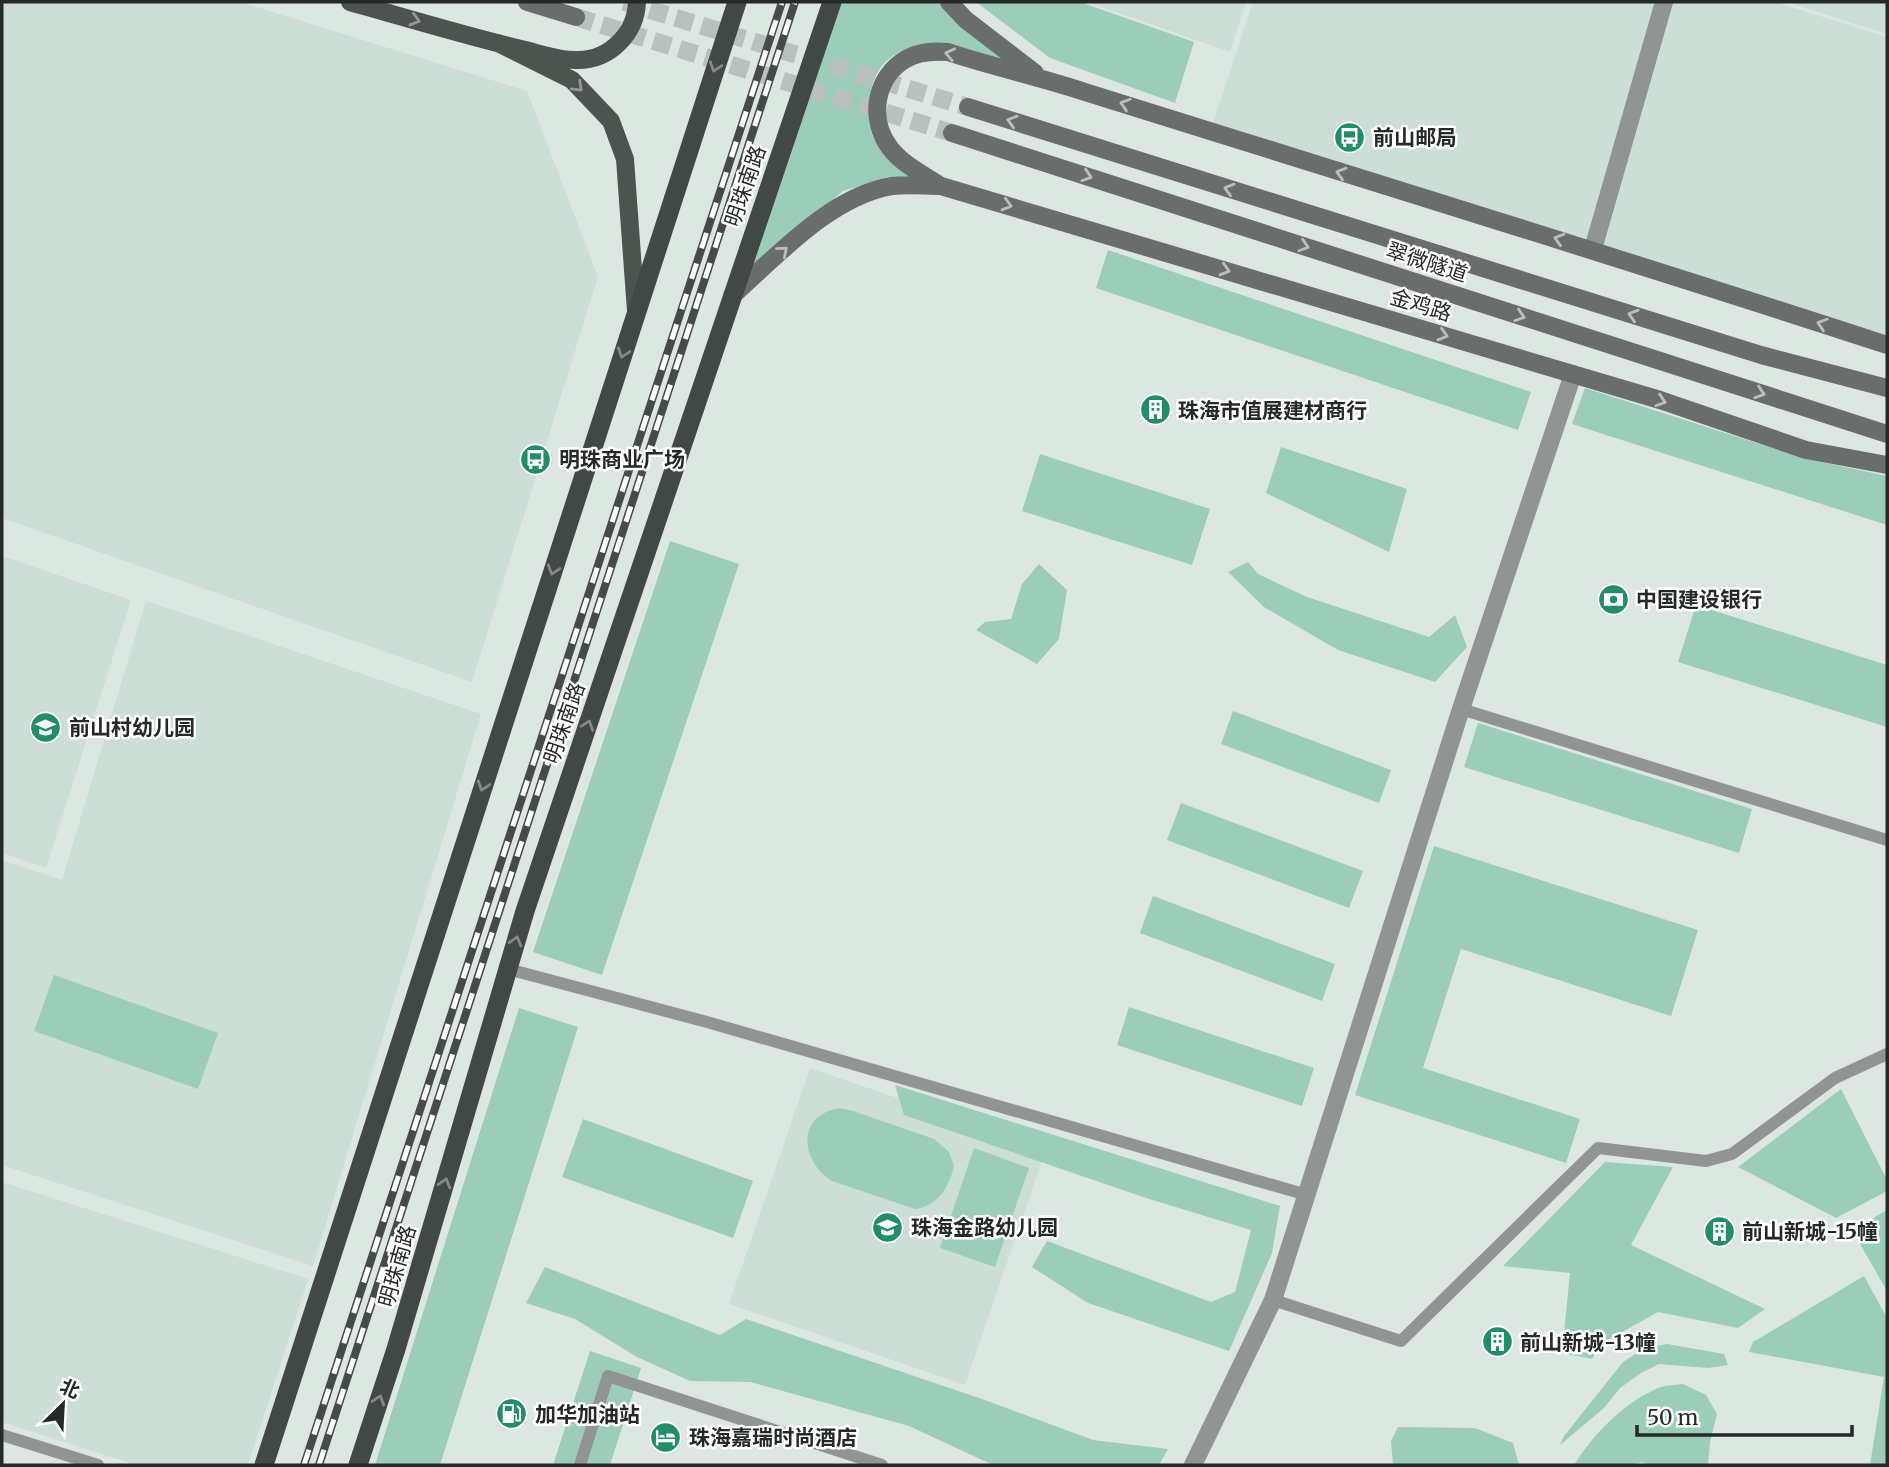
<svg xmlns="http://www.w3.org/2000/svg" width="1889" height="1467" viewBox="0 0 1889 1467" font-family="Merriweather,'Noto Sans SC',serif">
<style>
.built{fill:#ccded6}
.green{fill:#9bcdb8}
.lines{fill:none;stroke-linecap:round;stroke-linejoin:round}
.secondary-tunnel{stroke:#b8c1bd;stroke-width:18;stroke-dasharray:18 9;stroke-linecap:butt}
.service{stroke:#909492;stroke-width:12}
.minor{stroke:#909492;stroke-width:18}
.secondary{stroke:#696e6c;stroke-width:18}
.primary{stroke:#4d5450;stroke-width:18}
.trunk{stroke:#424845;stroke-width:19}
.rail-casing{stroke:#464b49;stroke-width:8}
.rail{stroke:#fff;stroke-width:5;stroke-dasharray:16;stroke-linecap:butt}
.oneway{stroke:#949896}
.oneway2{stroke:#bcbebd}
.oneway3{stroke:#848886}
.labels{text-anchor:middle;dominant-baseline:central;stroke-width:5;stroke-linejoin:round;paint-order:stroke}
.poi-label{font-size:21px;font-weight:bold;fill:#252927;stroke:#fff;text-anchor:start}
.street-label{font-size:21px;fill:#252927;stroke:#fff}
</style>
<rect width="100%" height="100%" fill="#dde7e2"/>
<path class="built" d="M2,2h238l287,89 71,186 -126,405 -470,-164z
M1087,2h159l-16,50z
M1253,2h407l-68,244 -381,-117z
M1666,2h109l112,35v305l-291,-95z
M1787,2h100v32z
M2,556l129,44 -85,268 -44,-15z
M146,601l335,113 -168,552 -311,-101v-305l60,20z
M810,1068l236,81 -81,236 -236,-81z
M2,1182l306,97 -60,186h-112l-134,-43z"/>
<path class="green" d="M839,2h102l70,62c-27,-10 -53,-22 -83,-21 -15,1 -37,11 -47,24 -13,17 -17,52 -7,72 10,19 30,29 48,41l-34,-3 -45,14 -99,85z
M976,2h104l114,40 -19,61 -125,-45z
M1108,250l423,142 -13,38 -422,-142z
M1585,388l218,70 84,18v49l-315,-101z
M1281,447l126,42 -18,63 -123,-59z
M1040,454l170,55 -18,56 -170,-54z
M670,541l69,23 -137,411 -69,-23z
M1248,562l10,12 49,23 122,40 26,-22 12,32 -32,35 -97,-32 -74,-43 -36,-35z
M1039,564l28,26 -8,49 -22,25 -61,-34 9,-8 26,-3 11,-35z
M1696,605l191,60v62l-209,-65z
M1233,711l158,59 -12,33 -158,-59z
M1478,723l274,86 -13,44 -275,-86z
M1181,803l182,68 -14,37 -182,-68z
M1434,846l264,84 -27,86 -210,-67 -38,119 157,51 -14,44 -211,-68z
M1153,896l182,68 -13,37 -182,-68z
M54,975l164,58 -20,56 -164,-58z
M1129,1007l185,61 -12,38 -185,-61z
M519,1008l59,19 -138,438h-65z
M895,1085l385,121 -8,47 -43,98 -141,-48 -56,-36 15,-26 164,61 24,-10 16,-62 -105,-32 -242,-83z
M1841,1089l46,91v11l-51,27 -98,-51z
M839,1108l14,3 81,28 15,13 5,14c-5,21 -16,40 -39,43l-83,-28c-32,-20 -36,-65 7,-73z
M583,1119l170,62 -20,57 -171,-61z
M974,1148l55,20 -34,99 -55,-19z
M1605,1162l68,5 -42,78 134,64 -27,19 -80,-16 -54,30 -12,17 -30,-6 8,-80 -67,-7z
M1887,1210v81l-35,-61z
M545,1267l175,68 26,-16 236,80 111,41 75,9 -9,16h-166l-84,-39 -159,-44 -60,-1 -53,-24 -62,-38 -49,-16z
M1864,1276l23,42v147h-17l14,-88 -135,-25 4,-10z
M1667,1344l57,10 4,11 -20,3 -49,-4 -18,9 -21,15 -16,20 -44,37 4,-9 59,-74 22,-14z
M590,1351l51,17 -31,97h-57z
M1683,1384l23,11 11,19 -7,28 -2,23h-60l-6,-3 -11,3h-57c20,-31 47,-60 82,-76 8,-4 18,-4 27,-5z
M1398,1427l77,1 38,15 6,22h-126l-2,-24z"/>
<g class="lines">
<path class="secondary-tunnel" d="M624,2l344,105
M576,17l376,116"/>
<path class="service" d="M1461,709l426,131
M508,969l199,53 600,173
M1273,1300l128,41 197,-193 108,13 26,-7 103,-76 52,-24
M2,1435l96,30
M580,1465l28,-89 274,89"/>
<path class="minor" d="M1593,249l71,-247
M1193,1465l80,-165 188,-591 112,-335"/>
<path class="secondary" d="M527,2l49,15
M949,2l17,18 69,53
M968,107l793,248 126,33
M952,133l935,301
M941,186c-17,-11 -39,-22 -51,-38 -22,-29 -15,-71 16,-89 13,-8 28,-8 42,-7 45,15 92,25 137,40 268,84 536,166 802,253
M732,296c45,-40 99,-100 160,-110 16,-2 34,0 49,0l719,214 146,50 81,15"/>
<path class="primary" d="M350,2c57,16 113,33 171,47 18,4 38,12 57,11 32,0 58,-27 59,-58
M498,43l74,37 39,41 14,38 11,152"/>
<path class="trunk" d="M264,1465l473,-1463
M358,1465l38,-116 129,-438 307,-909"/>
<defs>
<path id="rail" d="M304,1465l478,-1463
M319,1465l476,-1463"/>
</defs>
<use href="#rail" class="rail-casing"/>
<use href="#rail" class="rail"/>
</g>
<defs><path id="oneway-chevron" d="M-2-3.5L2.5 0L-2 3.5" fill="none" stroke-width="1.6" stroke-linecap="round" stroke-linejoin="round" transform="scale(1.75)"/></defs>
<g class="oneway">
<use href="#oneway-chevron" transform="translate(415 20) rotate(16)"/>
<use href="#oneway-chevron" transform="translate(578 87) rotate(44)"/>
</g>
<g class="oneway2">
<use href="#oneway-chevron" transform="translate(950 54) rotate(-168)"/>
<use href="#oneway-chevron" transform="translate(1125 104) rotate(-162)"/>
<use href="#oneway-chevron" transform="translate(1012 121) rotate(-163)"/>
<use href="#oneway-chevron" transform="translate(1341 173) rotate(-163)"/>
<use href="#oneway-chevron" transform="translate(1087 176) rotate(18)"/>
<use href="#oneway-chevron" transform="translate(1229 189) rotate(-163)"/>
<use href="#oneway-chevron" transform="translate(1007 205) rotate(16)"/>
<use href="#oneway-chevron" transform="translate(1559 239) rotate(-163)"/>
<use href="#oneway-chevron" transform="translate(1304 246) rotate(18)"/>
<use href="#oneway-chevron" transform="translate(783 251) rotate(-41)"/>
<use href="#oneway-chevron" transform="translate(1225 270) rotate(17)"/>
<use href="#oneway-chevron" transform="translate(1633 315) rotate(-163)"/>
<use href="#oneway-chevron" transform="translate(1520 316) rotate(18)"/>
<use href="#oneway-chevron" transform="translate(1822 324) rotate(-162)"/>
<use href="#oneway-chevron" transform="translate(1443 335) rotate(17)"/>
<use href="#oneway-chevron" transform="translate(1760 393) rotate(18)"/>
<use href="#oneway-chevron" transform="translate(1661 401) rotate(18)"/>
</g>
<g class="oneway3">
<use href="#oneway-chevron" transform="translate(715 67) rotate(108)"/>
<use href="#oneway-chevron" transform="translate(623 353) rotate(108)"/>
<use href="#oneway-chevron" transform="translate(553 570) rotate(108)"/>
<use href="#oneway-chevron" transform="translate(588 725) rotate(-71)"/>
<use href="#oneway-chevron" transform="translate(483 786) rotate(108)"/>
<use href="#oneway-chevron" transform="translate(516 941) rotate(-74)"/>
<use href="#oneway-chevron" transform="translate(445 1183) rotate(-74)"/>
<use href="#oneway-chevron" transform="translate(379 1400) rotate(-72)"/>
</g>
<defs>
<symbol id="bus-disc" viewBox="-11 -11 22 22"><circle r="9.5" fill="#238d6b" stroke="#fff"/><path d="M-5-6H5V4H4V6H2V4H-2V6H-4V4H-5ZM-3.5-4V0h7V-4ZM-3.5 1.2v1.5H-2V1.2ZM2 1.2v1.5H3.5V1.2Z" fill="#fff"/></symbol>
<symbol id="building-disc" viewBox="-11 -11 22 22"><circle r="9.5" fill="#238d6b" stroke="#fff"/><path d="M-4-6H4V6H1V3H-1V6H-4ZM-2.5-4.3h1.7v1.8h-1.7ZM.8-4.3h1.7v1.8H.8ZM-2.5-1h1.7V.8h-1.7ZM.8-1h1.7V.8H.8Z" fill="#fff"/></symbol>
<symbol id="bank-disc" viewBox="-11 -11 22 22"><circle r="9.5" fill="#238d6b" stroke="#fff"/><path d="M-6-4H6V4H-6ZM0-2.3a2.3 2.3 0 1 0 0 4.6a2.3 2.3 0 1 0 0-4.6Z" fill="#fff"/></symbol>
<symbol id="school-disc" viewBox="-11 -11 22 22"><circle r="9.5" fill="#238d6b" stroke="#fff"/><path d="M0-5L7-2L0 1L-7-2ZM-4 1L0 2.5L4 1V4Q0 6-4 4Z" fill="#fff"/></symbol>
<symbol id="fuel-disc" viewBox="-11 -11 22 22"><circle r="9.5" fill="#238d6b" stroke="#fff"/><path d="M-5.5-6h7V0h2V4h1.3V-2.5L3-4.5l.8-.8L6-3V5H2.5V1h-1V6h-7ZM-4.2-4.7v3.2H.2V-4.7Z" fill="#fff"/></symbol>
<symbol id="hotel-disc" viewBox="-11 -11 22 22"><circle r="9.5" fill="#238d6b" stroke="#fff"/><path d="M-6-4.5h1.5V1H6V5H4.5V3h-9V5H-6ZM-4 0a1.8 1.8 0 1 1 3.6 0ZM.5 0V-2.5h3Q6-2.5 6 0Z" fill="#fff"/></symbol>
</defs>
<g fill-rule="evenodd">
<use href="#bus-disc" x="1332" y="120" width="35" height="35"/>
<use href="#building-disc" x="1138" y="392" width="35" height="35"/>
<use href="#bus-disc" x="518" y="442" width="35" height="35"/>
<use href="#bank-disc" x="1596" y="582" width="35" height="35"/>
<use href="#school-disc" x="28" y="710" width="35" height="35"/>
<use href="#school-disc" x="870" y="1210" width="35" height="35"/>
<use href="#building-disc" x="1702" y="1214" width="35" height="35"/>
<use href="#building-disc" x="1480" y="1324" width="35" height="35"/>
<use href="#fuel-disc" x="494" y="1396" width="35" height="35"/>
<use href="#hotel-disc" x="648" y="1420" width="35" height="35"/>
</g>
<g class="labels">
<g class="poi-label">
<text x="1373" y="137">前山邮局</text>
<text x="1178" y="410">珠海市值展建材商行</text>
<text x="559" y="459">明珠商业广场</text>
<text x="1636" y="599">中国建设银行</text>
<text x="69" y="727">前山村幼儿园</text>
<text x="911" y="1227">珠海金路幼儿园</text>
<text x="1742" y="1231">前山新城-15幢</text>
<text x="1520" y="1342">前山新城-13幢</text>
<text x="535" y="1414">加华加油站</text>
<text x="689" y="1437">珠海嘉瑞时尚酒店</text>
</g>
<g class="street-label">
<text transform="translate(745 186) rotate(-71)">明珠南路</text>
<text transform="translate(1427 262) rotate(18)">翠微隧道</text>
<text transform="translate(1421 305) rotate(17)">金鸡路</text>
<text transform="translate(564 723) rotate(-71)">明珠南路</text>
<text transform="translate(397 1266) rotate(-74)">明珠南路</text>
</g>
</g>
<rect width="1889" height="1467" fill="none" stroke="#252927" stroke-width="7"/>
<g transform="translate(63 1404) rotate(24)" stroke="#ffffff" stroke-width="5" paint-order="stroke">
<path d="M0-5L12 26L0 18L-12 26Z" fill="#252927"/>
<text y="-10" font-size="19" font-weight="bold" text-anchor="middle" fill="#252927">北</text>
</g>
<path d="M1637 1425v10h215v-10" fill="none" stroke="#252927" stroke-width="3.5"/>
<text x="1647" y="1425" font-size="21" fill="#252927" stroke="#ffffff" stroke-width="5" paint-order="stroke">50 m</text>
</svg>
